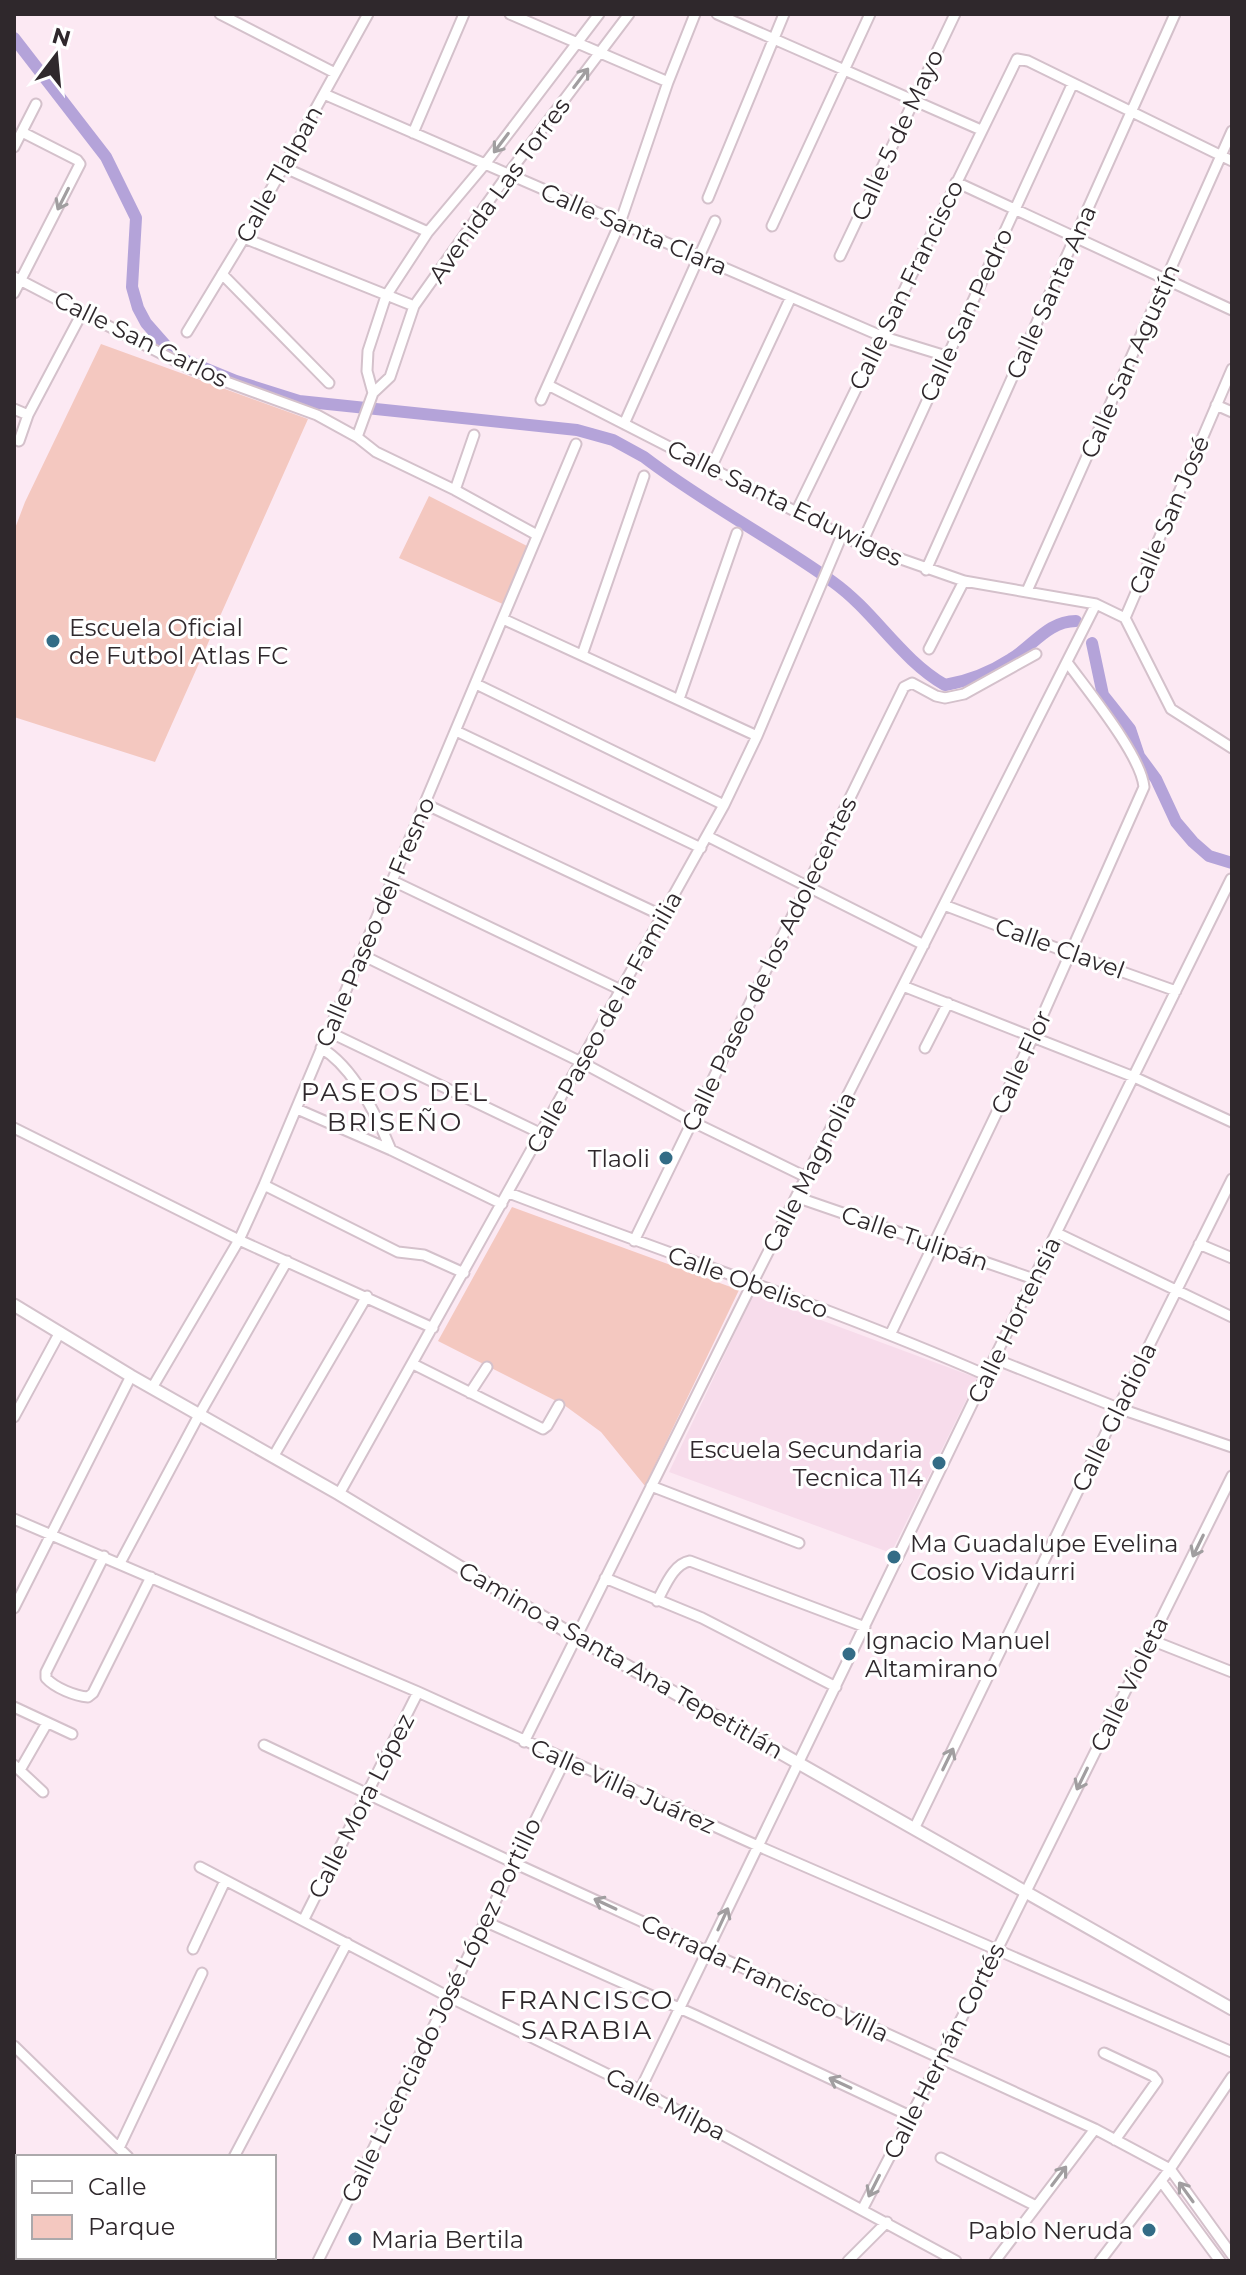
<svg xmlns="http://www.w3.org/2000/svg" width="1246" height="2275" viewBox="0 0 1246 2275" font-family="Montserrat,sans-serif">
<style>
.built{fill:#f7dceb}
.green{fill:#f4c8c0}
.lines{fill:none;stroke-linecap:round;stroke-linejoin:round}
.canal{stroke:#b4a3d9;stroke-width:12}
.minor-casing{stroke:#d4c1cb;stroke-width:13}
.tertiary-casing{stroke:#d4c1cb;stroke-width:15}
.minor{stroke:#fff;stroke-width:9}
.tertiary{stroke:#fff;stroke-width:11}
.oneway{stroke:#a19ea0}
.poi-dot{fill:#336c86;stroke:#fff;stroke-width:3}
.labels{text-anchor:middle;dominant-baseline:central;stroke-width:6;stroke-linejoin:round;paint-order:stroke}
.street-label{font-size:24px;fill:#2f282c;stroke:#fff}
.poi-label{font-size:24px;fill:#2f282c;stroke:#fff;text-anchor:start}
.neighbourhood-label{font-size:26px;letter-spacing:2px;fill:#2f282c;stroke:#fff}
</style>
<rect width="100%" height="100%" fill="#fce9f3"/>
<path class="built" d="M753,1295l224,83 -86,175 -222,-81z"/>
<path class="green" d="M101,344l207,75 -153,343 -141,-45v-186l11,-29z
M429,496l100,51 -24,58 -106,-47z
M512,1207l227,83 -94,196 -44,-54 -37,-27 -126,-64z"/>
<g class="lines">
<path class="canal" d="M14,38l92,119 30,61 -4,69 6,21 8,15 29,33 61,25 63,20 278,29 36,10 31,17c60,46 128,81 189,125 42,30 67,77 112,103 23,-4 46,-13 66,-26 22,-13 37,-38 65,-38
M1092,643l11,52 27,34 9,27 17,23 20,43 17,20 16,14 23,7"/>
<defs>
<path id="minor" d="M220,14l115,59
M510,14l158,68
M717,14l264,116
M324,94l557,242 65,20
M413,133l51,-119
M14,147l22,-43
M283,167l145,65
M956,182l276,128
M708,198l76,-184
M772,226l98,-212
M244,238l170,68
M840,256l115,-242
M222,274l107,109
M14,277l177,92 126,46 40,22
M14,293l66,-129 -3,-4 -55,-28
M187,332l57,-94 124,-224
M548,385l313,160 103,36 132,23 29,14
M373,393l-6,-22 1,-20 18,-55 42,-64 57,-68 114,-150
M541,400l79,-177 48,-141 27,-68
M1216,405l16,7
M14,409l14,6
M624,424l91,-203
M19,441l9,-26 54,-102
M710,470l81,-173
M455,490l19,-55
M796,512l221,-453 11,2 204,100
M537,535l-82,-45 -79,-38 -19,-15 16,-44 17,-16 24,-71 94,-132 121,-160
M861,545l211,-460
M926,570l249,-556
M1027,591l205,-460
M1125,618l107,-249
M1125,618l46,91 61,39
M503,619l254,117
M929,649l35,-68
M582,655l62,-179
M476,684l248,121
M679,699l58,-166
M456,731l245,117
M425,804l238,112
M707,836l217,109
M393,881l228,109
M944,905l128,49 104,37
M362,955l219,107 112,60 113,55
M903,986l231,91 98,45
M329,1032l213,102
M321,1048c33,19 56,68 70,102
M925,1048l23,-45
M297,1109l94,41 111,54
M14,1128l225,112 194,88
M264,1185l134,67 26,3 40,18
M509,1193c159,61 321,114 477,182
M796,1197l238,82
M1057,1233l175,84
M634,1241l270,-554 8,-4 24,13 9,2 19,-4 72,-40
M1199,1244l33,14
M891,1333l142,-296 111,-250c-3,-32 -57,-97 -77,-125
M995,1359l123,49 114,39
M413,1364l130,65 4,-3 12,-21
M152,1388l87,-148 25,-55 312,-741
M470,1393l17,-26
M14,1417l46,-85
M273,1457l94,-161
M651,1486l148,57
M339,1494l385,-689 33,-69 85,-201
M14,1519l404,173 340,154 474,206
M104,1556l-58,116v6c9,10 29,18 42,19l5,-4 58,-116
M120,1563l79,-148 88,-154
M605,1578l97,40 134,69
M657,1601c8,-14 16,-37 33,-40l175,66
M14,1608l117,-232
M1151,1640l81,32
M14,1707l58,27
M524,1742l228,-458 344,-680
M264,1745l250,118 581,266 75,40 62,86
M14,1765l29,27
M20,1770l27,-47
M914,1829l204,-421 114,-229
M200,1867l247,129 193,94 316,171
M304,1919l114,-227
M484,1921l213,95 213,100
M193,1949l32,-68
M14,2046l114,111
M1104,2053l49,23 4,5 -42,59
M640,2090l346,-715 245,-496
M119,2148l83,-175
M234,2157l113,-214
M941,2158l95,48
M1161,2181l59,80
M863,2208l134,-258 235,-474
M235,2257l4,4
M318,2261l247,-501
M848,2261l39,-39
M995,2261l100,-132
M1100,2261l70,-92 62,-92"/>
<path id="tertiary" d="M14,1305l117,71 208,118 237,143 656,372"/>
</defs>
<use href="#minor" class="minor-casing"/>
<use href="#tertiary" class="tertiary-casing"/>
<use href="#minor" class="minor"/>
<use href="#tertiary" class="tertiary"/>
</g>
<defs><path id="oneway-shaft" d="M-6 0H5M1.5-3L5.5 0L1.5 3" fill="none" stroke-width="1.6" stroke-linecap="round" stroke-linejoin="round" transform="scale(2)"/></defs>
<g class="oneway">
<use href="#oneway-shaft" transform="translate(581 78) rotate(-53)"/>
<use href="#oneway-shaft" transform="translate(501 143) rotate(127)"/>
<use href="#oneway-shaft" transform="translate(63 199) rotate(117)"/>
<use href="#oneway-shaft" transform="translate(1198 1546) rotate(116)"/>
<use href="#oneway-shaft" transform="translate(948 1759) rotate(-64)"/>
<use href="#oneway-shaft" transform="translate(1082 1779) rotate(116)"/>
<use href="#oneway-shaft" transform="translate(605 1904) rotate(-155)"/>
<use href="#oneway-shaft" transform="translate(723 1919) rotate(-65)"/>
<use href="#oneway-shaft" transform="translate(840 2083) rotate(-155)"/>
<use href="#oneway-shaft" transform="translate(1059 2176) rotate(-53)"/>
<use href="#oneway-shaft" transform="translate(874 2186) rotate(117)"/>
<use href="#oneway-shaft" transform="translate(1186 2192) rotate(-126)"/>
</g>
<g class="poi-dot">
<circle cx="53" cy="641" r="8"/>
<circle cx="666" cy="1158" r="8"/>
<circle cx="939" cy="1463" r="8"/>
<circle cx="894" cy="1557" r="8"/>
<circle cx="849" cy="1654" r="8"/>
<circle cx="1149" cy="2230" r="8"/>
<circle cx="355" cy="2239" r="8"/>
</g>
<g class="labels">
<g class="street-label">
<text transform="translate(897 135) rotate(-65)">Calle 5 de Mayo</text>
<text transform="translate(279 174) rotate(-61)">Calle Tlalpan</text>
<text transform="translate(499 190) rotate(-54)">Avenida Las Torres</text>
<text transform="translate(634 229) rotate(23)">Calle Santa Clara</text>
<text transform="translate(906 285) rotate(-64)">Calle San Francisco</text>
<text transform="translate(1051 292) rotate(-66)">Calle Santa Ana</text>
<text transform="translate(966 315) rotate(-65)">Calle San Pedro</text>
<text transform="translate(141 339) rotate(26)">Calle San Carlos</text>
<text transform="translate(1130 361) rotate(-66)">Calle San Agustín</text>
<text transform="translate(785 503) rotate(26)">Calle Santa Eduwiges</text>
<text transform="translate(1169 515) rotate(-67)">Calle San José</text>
<text transform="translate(375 922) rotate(-67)">Calle Paseo del Fresno</text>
<text transform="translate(1060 948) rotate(20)">Calle Clavel</text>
<text transform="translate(769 964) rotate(-64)">Calle Paseo de los Adolecentes</text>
<text transform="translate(604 1022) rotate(-61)">Calle Paseo de la Familia</text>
<text transform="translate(1021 1062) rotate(-65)">Calle Flor</text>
<text transform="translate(809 1172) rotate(-63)">Calle Magnolia</text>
<text transform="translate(915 1238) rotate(19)">Calle Tulipán</text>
<text transform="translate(748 1282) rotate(20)">Calle Obelisco</text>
<text transform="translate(1014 1320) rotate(-64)">Calle Hortensia</text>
<text transform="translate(1114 1417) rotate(-64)">Calle Gladiola</text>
<text transform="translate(621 1660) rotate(30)">Camino a Santa Ana Tepetitlán</text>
<text transform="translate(1129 1684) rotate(-64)">Calle Violeta</text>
<text transform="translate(623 1786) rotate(24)">Calle Villa Juárez</text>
<text transform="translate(361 1806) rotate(-63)">Calle Mora López</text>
<text transform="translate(765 1978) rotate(25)">Cerrada Francisco Villa</text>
<text transform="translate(441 2010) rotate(-64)">Calle Licenciado José López Portillo</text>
<text transform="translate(944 2051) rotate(-63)">Calle Hernán Cortés</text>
<text transform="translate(666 2104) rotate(27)">Calle Milpa</text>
</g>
<g class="poi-label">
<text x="69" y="627">Escuela Oficial<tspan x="69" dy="28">de Futbol Atlas FC</tspan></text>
<text x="650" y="1158" text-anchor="end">Tlaoli</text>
<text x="923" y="1449" text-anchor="end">Escuela Secundaria<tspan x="923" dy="28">Tecnica 114</tspan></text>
<text x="910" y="1543">Ma Guadalupe Evelina<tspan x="910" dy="28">Cosio Vidaurri</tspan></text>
<text x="865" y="1640">Ignacio Manuel<tspan x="865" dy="28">Altamirano</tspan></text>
<text x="1133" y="2230" text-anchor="end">Pablo Neruda</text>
<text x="371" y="2239">Maria Bertila</text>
</g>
<g class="neighbourhood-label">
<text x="395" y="1092">PASEOS DEL<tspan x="395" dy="30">BRISEÑO</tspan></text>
<text x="587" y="2000">FRANCISCO<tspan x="587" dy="30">SARABIA</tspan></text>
</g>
</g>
<rect width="1246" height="2275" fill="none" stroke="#2f282c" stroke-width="32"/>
<rect x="16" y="2155" width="260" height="104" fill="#ffffff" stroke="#aca9ab" stroke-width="2"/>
<rect x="32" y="2181" width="40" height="12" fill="#ffffff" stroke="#aca9ab" stroke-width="2"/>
<text x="88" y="2195" font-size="24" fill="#2f282c">Calle</text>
<rect x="32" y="2215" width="40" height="24" fill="#f4c8c0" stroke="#aca9ab" stroke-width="2"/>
<text x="88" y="2235" font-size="24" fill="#2f282c">Parque</text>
<g transform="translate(56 56) rotate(16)" stroke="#ffffff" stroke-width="6" paint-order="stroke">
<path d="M0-6L14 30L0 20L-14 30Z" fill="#2f282c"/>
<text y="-12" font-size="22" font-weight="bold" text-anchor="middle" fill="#2f282c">N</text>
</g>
</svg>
